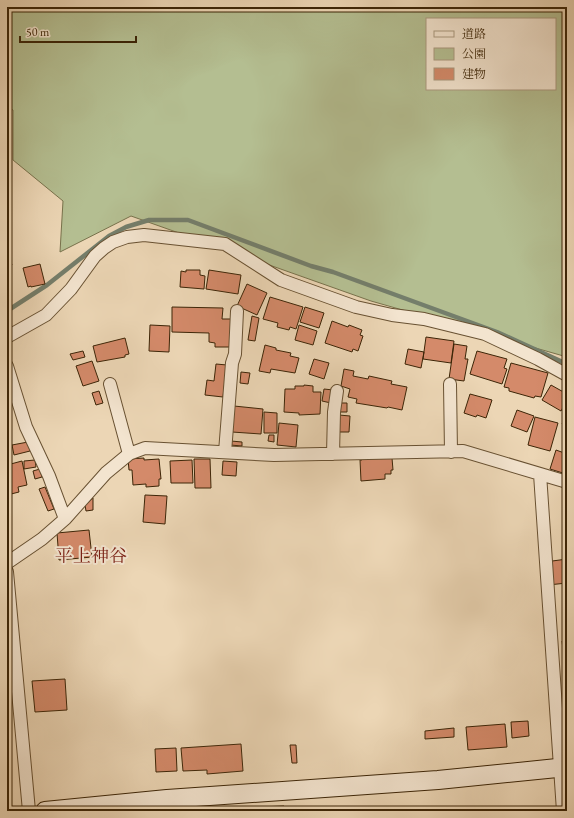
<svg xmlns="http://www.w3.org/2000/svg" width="574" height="818" viewBox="0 0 574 818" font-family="'EB Garamond','Noto Serif JP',serif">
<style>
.green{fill:#b4be91;stroke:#78724c;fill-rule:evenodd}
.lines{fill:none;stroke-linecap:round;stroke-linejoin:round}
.stream{stroke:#747e6b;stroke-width:4.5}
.building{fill:#d48a6a;stroke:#3c2507}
.street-casing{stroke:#685132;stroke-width:14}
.secondary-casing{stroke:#3c2507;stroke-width:20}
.street{stroke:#f3e4cf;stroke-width:12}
.secondary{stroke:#f3e4cf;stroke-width:18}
.labels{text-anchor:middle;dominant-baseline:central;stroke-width:4;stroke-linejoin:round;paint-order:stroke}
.quarter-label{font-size:18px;fill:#7a1f14;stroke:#f3e4cf}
</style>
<rect width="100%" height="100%" fill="#ecd6b5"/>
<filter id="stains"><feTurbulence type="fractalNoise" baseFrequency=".005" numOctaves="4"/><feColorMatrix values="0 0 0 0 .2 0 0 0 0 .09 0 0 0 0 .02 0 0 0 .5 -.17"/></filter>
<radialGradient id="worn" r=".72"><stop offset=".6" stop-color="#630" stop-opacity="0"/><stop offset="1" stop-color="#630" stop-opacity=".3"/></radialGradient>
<path class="green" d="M7,7h560v350l-196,-56 -240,-85 -71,36 3,-51 -50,-41v-50l-6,-3zM427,19h128v70h-128z"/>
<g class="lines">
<path class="stream" d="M7,311l40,-26 62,-49 17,-9 23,-7h39l123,46 22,6 164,60 70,32"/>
</g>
<path class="building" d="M7,253l5,12 -5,2z
M40,264l5,20 -14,3v-1l-3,1 -5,-19z
M186,270h14v5l5,1 -1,13 -24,-2 1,-16 5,1z
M209,270l32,5 -3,19 -32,-5z
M247,284l20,9 -10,22 -20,-9z
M270,297l33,10 -7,22 -6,-2 -1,3 -12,-3 1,-4 -15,-4z
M172,307l51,1 -1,11h9l-1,28h-15v-4l-6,-1v-9l-37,-1z
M305,307l19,6 -5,15 -19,-6z
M252,316l7,2 -4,23 -7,-1z
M332,321l16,6 1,-2 13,5 -2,5 3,1 -5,15 -5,-2 -1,3 -27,-9z
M150,325l20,1 -1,26 -20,-1z
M299,325l18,6 -4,14 -18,-5z
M426,337l28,4 -3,22 -28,-4z
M125,338l4,16 -4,1v2l-28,5 -4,-16z
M454,344l13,2 -2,13h3l-4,22 -15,-2z
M265,345l11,3v2l15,3 -1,3 9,2 -4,15 -24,-4 -1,4 -11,-2z
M408,349l16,3 -3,16 -16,-4z
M83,351l2,6 -12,3 -3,-6z
M477,351l30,8 -3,9 3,1 -5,15 -32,-10z
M314,359l15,4 -5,16 -15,-5z
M92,361l7,20 -16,5 -7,-20z
M511,363l37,10 -7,24 -6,-1 -1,2 -25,-7v-3l-5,-1z
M216,364l11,1 -4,32 -18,-2 2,-15 7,1z
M344,369l10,2 -1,5 15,3 1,-3 23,5 -1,3 16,3 -5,23 -14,-3 -1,1 -31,-5 1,-4 -9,-2 2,-8 -9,-3z
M241,372l9,1 -2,11 -8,-1z
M304,385l9,1v6h8l-1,22 -21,1v-2l-15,-1 1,-23h10v-3h9z
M551,385l16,9v6l-6,11 -19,-11z
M324,389l9,1 -2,13 -9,-2z
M99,391l4,12 -7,2 -4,-12z
M470,394l22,6 -6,18 -9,-3 -1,2 -12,-4z
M339,403h8v9h-9z
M234,406l29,3 -2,25 -29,-2z
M517,410l17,6 -7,16 -16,-6z
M264,412l13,1v20h-13z
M339,415l11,1 -1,16h-12z
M567,415v12l-5,-3z
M535,417l23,6 -8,28 -22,-6z
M279,423l19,2 -2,22 -19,-2z
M269,435h5v7l-6,-1z
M231,441l11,1v4l-12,-1z
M28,442l2,9 -16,4 -2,-10z
M556,450l11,4 -1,20 -16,-5z
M362,457l30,1 1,12h-2v4h-6v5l-24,2 -1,-21h2z
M144,458v2l15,-1 2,20h-2v7l-13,1v-3l-13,1 -1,-15h-3l-1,-11z
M194,459h16l1,29h-16z
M35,460l1,7 -12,2v-8z
M192,460l1,23h-22l-1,-22z
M22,461l5,24 -9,2 1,5 -12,3v-30z
M223,461l14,1 -1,14 -14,-1z
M40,469l2,8 -7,2 -2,-8z
M45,487l9,22 -6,2 -9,-22z
M145,495l22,1 -2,28 -22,-2z
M93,498v12l-7,1 -1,-6z
M89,530l3,27 -33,3 -2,-27z
M567,559v24l-19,2 -3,-23z
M562,641h5v17h-3z
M65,679l2,31 -32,2 -3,-31z
M528,721l1,15 -17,2 -1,-16z
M505,724l2,23 -39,3 -2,-23z
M454,728v9l-29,2v-8z
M241,744l2,27 -36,3v-4l-24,1 -2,-23z
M290,745h6l1,18h-5z
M176,748l1,23 -21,1 -1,-23z
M284,806l1,5h-25l-1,-4z"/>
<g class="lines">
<defs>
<path id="street" d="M7,337l39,-22 25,-26 24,-33 9,-8 9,-6 14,-5 17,-2 81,9 56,36 75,27 36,8 32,4 61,15 53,25 29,16
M7,366l19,61 23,49 16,43
M110,384l19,70
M450,384l1,68
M225,452l7,-89 3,-9 2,-43
M333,454l1,-42 3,-21
M540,474l23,337
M7,563l35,-24 23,-20 41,-46 23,-19 16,-6 129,7 189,-4 104,31
M7,572l22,239"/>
<path id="secondary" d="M45,811l122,-12 271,-19 129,-13"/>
</defs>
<use href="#street" class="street-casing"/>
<use href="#secondary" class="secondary-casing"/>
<use href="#street" class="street"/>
<use href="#secondary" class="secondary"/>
</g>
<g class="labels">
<g class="quarter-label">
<text x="91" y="555">平上神谷</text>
</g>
</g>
<rect width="574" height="818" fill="none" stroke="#ecd6b5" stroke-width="24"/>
<rect x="8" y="8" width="558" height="802" fill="none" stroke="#3c2507" stroke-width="2"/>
<rect x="12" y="12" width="550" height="794" fill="none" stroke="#3c2507"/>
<rect x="426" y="18" width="130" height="72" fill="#f3e4cf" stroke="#aa987f"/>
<rect x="434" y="31" width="20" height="6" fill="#f3e4cf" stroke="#aa987f"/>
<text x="462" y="38" font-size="12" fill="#3c2507">道路</text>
<rect x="434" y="48" width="20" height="12" fill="#b4be91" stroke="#aa987f"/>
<text x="462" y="58" font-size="12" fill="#3c2507">公園</text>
<rect x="434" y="68" width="20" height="12" fill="#d48a6a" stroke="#aa987f"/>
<text x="462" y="78" font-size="12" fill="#3c2507">建物</text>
<path d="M20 36v6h116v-6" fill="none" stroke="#3c2507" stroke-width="2"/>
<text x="26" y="36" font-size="12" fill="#3c2507" stroke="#f3e4cf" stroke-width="3" paint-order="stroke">50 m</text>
<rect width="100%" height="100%" filter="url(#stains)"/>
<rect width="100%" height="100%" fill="url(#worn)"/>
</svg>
